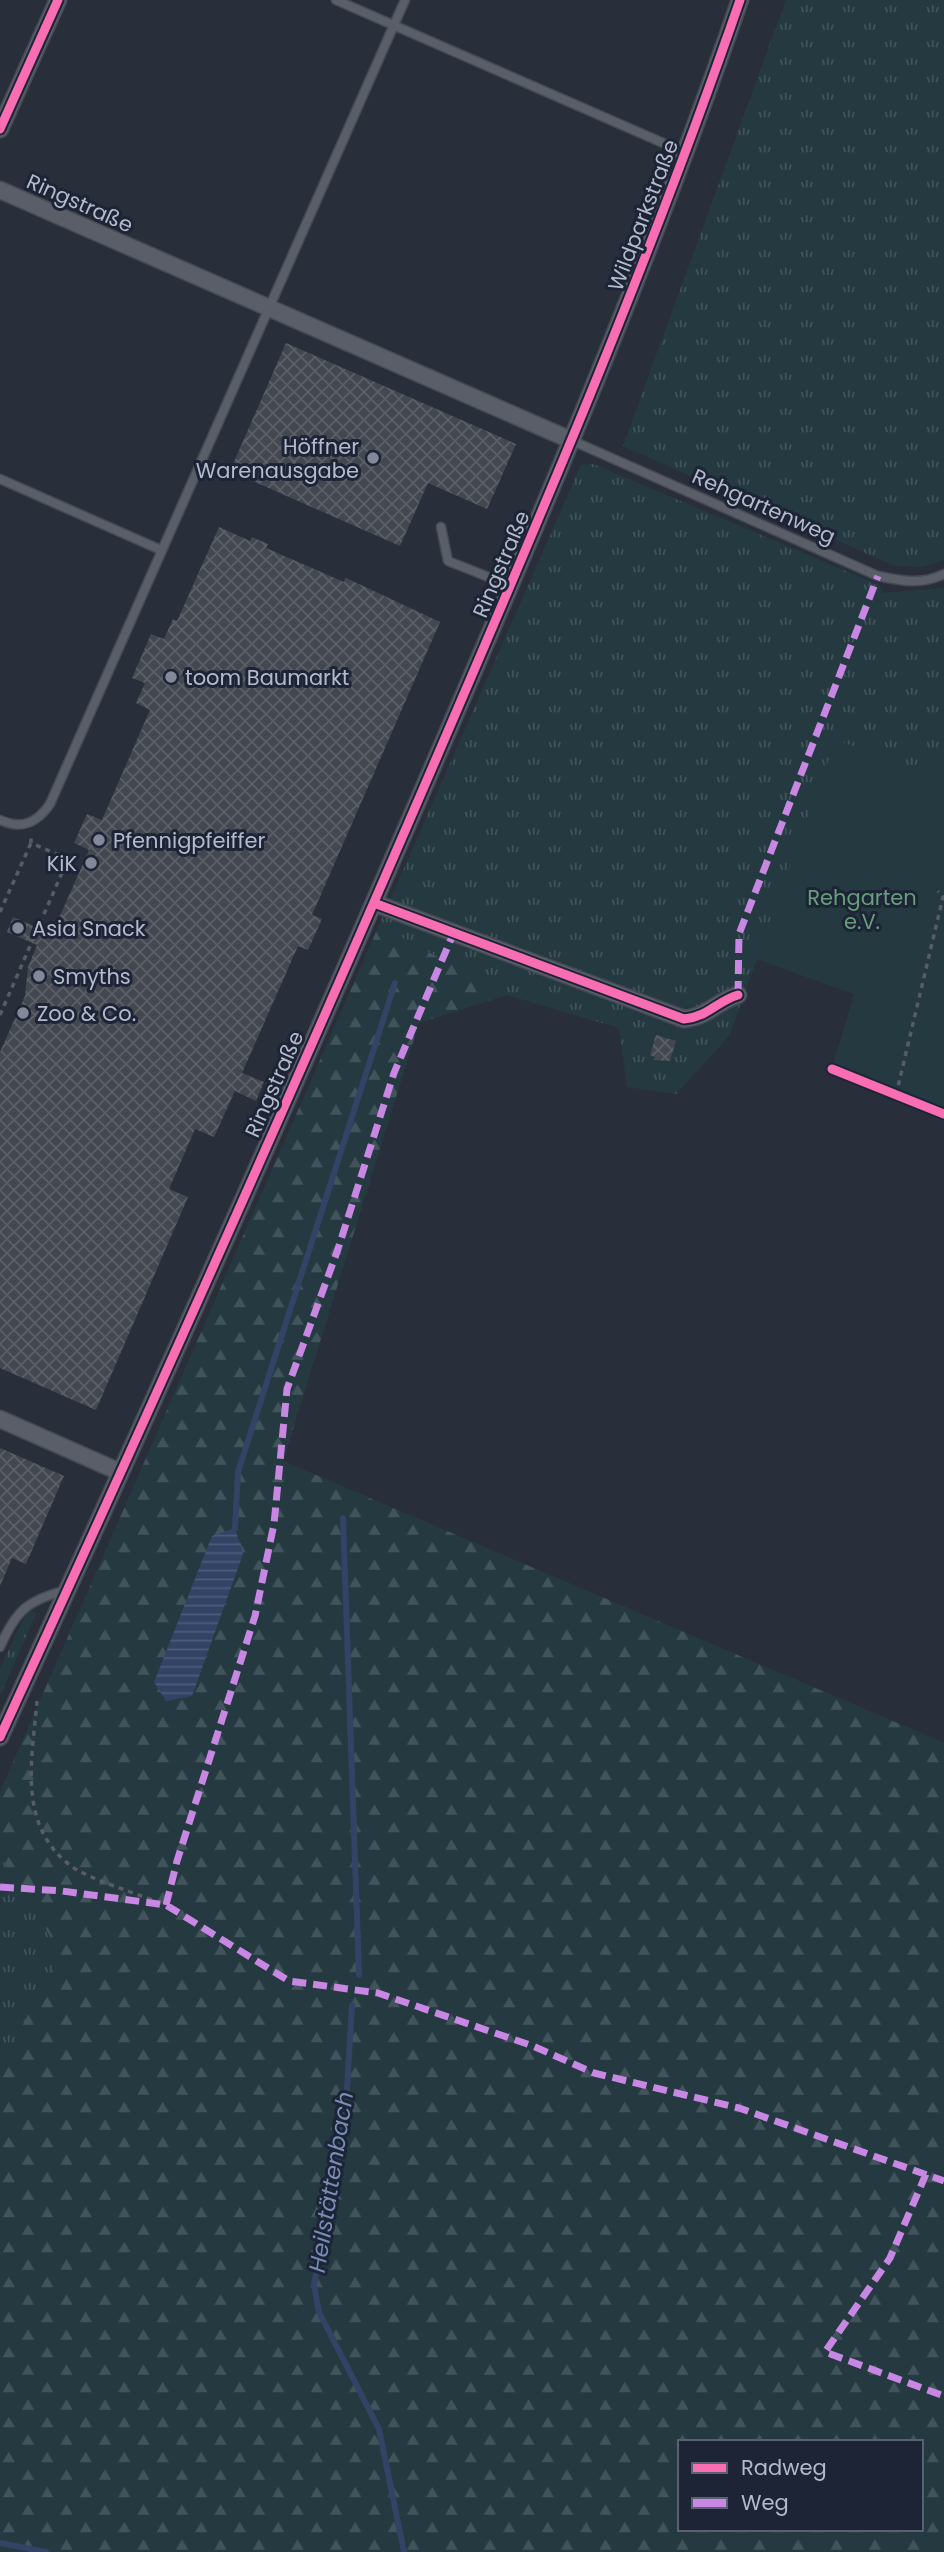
<svg xmlns="http://www.w3.org/2000/svg" width="944" height="2552" viewBox="0 0 944 2552" font-family="Poppins,sans-serif">
<style>
.grass{fill:url(#grass-tufts)}
.forest{fill:url(#forest-firs);fill-rule:evenodd}
.garden{fill:#253941}
.water{fill:url(#water-rules)}
.lines{fill:none;stroke-linecap:round;stroke-linejoin:round}
.stream{stroke:#334365;stroke-width:6}
.building{fill:url(#building-cross-hatch)}
.lane-casing{stroke:#464a53;stroke-width:11}
.street-casing{stroke:#464a53;stroke-width:19}
.path{stroke:#585c65;stroke-width:3.5;stroke-dasharray:5 5;stroke-linecap:butt}
.lane{stroke:#5a5e68;stroke-width:8}
.street{stroke:#5a5e68;stroke-width:16}
.quiet{stroke:#c787e3;stroke-width:7;stroke-dasharray:14 7;stroke-linecap:butt}
.cycleway-casing{stroke:#1c2436;stroke-width:13}
.cycleway{stroke:#f96db3;stroke-width:9}
.poi-dot{fill:#838998;stroke:#1c2436;stroke-width:2.5}
.labels{text-anchor:middle;dominant-baseline:central;stroke-width:6;stroke-linejoin:round;paint-order:stroke}
.street-label{font-size:21px;fill:#b3bacb;stroke:#1c2436}
.poi-label{font-size:21px;fill:#b3bacb;stroke:#1c2436;text-anchor:start}
.park-label{font-size:21px;fill:#689e7a;stroke:#1c2436}
.water-label{font-size:23px;font-style:italic;fill:#788cb5;stroke:#1c2436}
</style>
<defs>
<pattern id="grass-tufts" width="24" height="20" patternUnits="userSpaceOnUse" patternTransform="scale(1.75)"><rect width="24" height="20" fill="#253941"/><path d="M3 7l-1-3M5 7V3M7 7l1-3M15 17l-1-3M17 17v-4M19 17l1-3" fill="none" stroke="#42545b"/></pattern>
<pattern id="forest-firs" width="22" height="20" patternUnits="userSpaceOnUse" patternTransform="scale(1.75)"><rect width="22" height="20" fill="#253941"/><path d="M5 1l3.5 6h-7zM16 11l3.5 6h-7z" fill="#42545b"/></pattern>
<pattern id="water-rules" width="6" height="5" patternUnits="userSpaceOnUse" patternTransform="scale(1.75)"><rect width="6" height="5" fill="#334365"/><path d="M0 2.5h6" fill="none" stroke="#4e5c7a"/></pattern>
<pattern id="building-cross-hatch" width="8" height="8" patternUnits="userSpaceOnUse" patternTransform="scale(1.75)"><rect width="8" height="8" fill="#424750"/><path d="M0 0l8 8M0 8l8-8" fill="none" stroke="#5b5f68"/></pattern>
</defs>
<rect width="100%" height="100%" fill="#292f3a"/>
<path class="grass" d="M786,0h158v560l-23,7 -26,-1 -272,-120z
M593,464l286,121 5,8 60,-5v190l-108,-37 -107,295 -53,58 -49,-7 -8,-59 -112,-33 -128,-70 202,-460z
M28,1610l8,4 -36,82v-28z
M0,1856l60,96 -60,117z"/>
<path class="forest" d="M379,925l128,70 -88,28 -136,438 661,282v809h-944v-483l60,-117 -60,-96v-64zM680,2442h241v87h-241z"/>
<path class="garden" d="M836,740l108,38v336l-112,-45 22,-75 -98,-35z"/>
<path class="water" d="M235,1528l8,26 -51,142 -26,5 -12,-19 58,-146z"/>
<g class="lines">
<path class="stream" d="M343,1518l16,457
M235,1528l3,-56 157,-489
M352,2005l-7,117 -31,163 5,27 60,117 25,123
M0,2543l46,9"/>
</g>
<path class="building" d="M286,343l230,101 -29,65 -59,-26 -28,63 -170,-75z
M219,527l31,14 2,-4 16,7 -2,4 78,34 2,-4 94,44 -128,293 10,4 -14,31 -10,-4 -56,127 22,9 -8,19 -21,-10 -21,46 -19,-8 -26,60 19,8 -92,213 -96,-42v-316l25,-56 3,-29 9,-22 -30,-13 6,-15 39,17 37,-84 -15,-7 13,-29 15,6 48,-110 -14,-7 9,-20 -13,-5 19,-44 13,5 9,-20 4,2z
M656,1035l20,6 -6,20 -16,-1 1,-3 -5,-2z
M0,1448l64,28 -38,88 -14,-6 -12,28z"/>
<g class="lines">
<defs>
<path id="lane" d="M336,0l350,153
M573,441l305,135c24,5 44,9 66,-2
M0,479l161,71
M441,527l7,34 63,25
M0,820c22,10 37,3 50,-16l355,-804
M0,1647c16,-37 28,-47 67,-57"/>
<path id="street" d="M0,129l58,-129
M0,190l573,251
M374,903l310,116c24,-2 33,-18 54,-24
M0,1419l120,53
M0,1737c148,-322 293,-646 433,-971 109,-253 217,-505 307,-766"/>
</defs>
<use href="#lane" class="lane-casing"/>
<use href="#street" class="street-casing"/>
<path class="path" d="M0,912l31,-69
M0,1015l68,-156 -37,-16v-8
M896,1095l47,-198 -5,-6
M37,1701c-5,59 -20,124 34,165 17,13 73,30 95,39"/>
<use href="#lane" class="lane"/>
<use href="#street" class="street"/>
<path class="quiet" d="M738,995l1,-61 139,-358
M0,1887l62,4 104,14 123,76 89,12 155,53 61,27 145,35 205,73
M166,1905l11,-44 78,-245 19,-92 13,-135 51,-140 56,-176 60,-141
M926,2174l-36,84 -65,94 119,44"/>
<defs>
<path id="cycleway" d="M0,129l58,-129
M374,903l310,116c24,-2 33,-18 54,-24
M832,1069l112,45
M0,1737c148,-322 293,-646 433,-971 109,-253 217,-505 307,-766"/>
</defs>
<use href="#cycleway" class="cycleway-casing"/>
<use href="#cycleway" class="cycleway"/>
</g>
<g class="poi-dot">
<circle cx="373" cy="458" r="7"/>
<circle cx="171" cy="677" r="7"/>
<circle cx="99" cy="840" r="7"/>
<circle cx="91" cy="863" r="7"/>
<circle cx="18" cy="928" r="7"/>
<circle cx="39" cy="976" r="7"/>
<circle cx="23" cy="1013" r="7"/>
</g>
<g class="labels">
<g class="street-label">
<text transform="translate(80 203) rotate(24)">Ringstraße</text>
<text transform="translate(643 215) rotate(-69)">Wildparkstraße</text>
<text transform="translate(764 506) rotate(24)">Rehgartenweg</text>
<text transform="translate(501 564) rotate(-67)">Ringstraße</text>
<text transform="translate(274 1084) rotate(-66)">Ringstraße</text>
</g>
<g class="poi-label">
<text x="359" y="446" text-anchor="end">Höffner<tspan x="359" dy="24">Warenausgabe</tspan></text>
<text x="185" y="677">toom Baumarkt</text>
<text x="113" y="840">Pfennigpfeiffer</text>
<text x="77" y="863" text-anchor="end">KiK</text>
<text x="32" y="928">Asia Snack</text>
<text x="53" y="976">Smyths</text>
<text x="37" y="1013">Zoo &amp; Co.</text>
</g>
<g class="park-label">
<text x="862" y="897">Rehgarten<tspan x="862" dy="24">e.V.</tspan></text>
</g>
<g class="water-label">
<text transform="translate(331 2182) rotate(-81)">Heilstättenbach</text>
</g>
</g>
<rect x="678" y="2440" width="245" height="91" fill="#1c2436" stroke="#586072" stroke-width="2"/>
<rect x="692" y="2463" width="35" height="10" fill="#f96db3" stroke="#586072" stroke-width="2"/>
<text x="741" y="2475" font-size="21" fill="#b3bacb">Radweg</text>
<rect x="692" y="2498" width="35" height="10" fill="#c787e3" stroke="#586072" stroke-width="2"/>
<text x="741" y="2510" font-size="21" fill="#b3bacb">Weg</text>
</svg>
